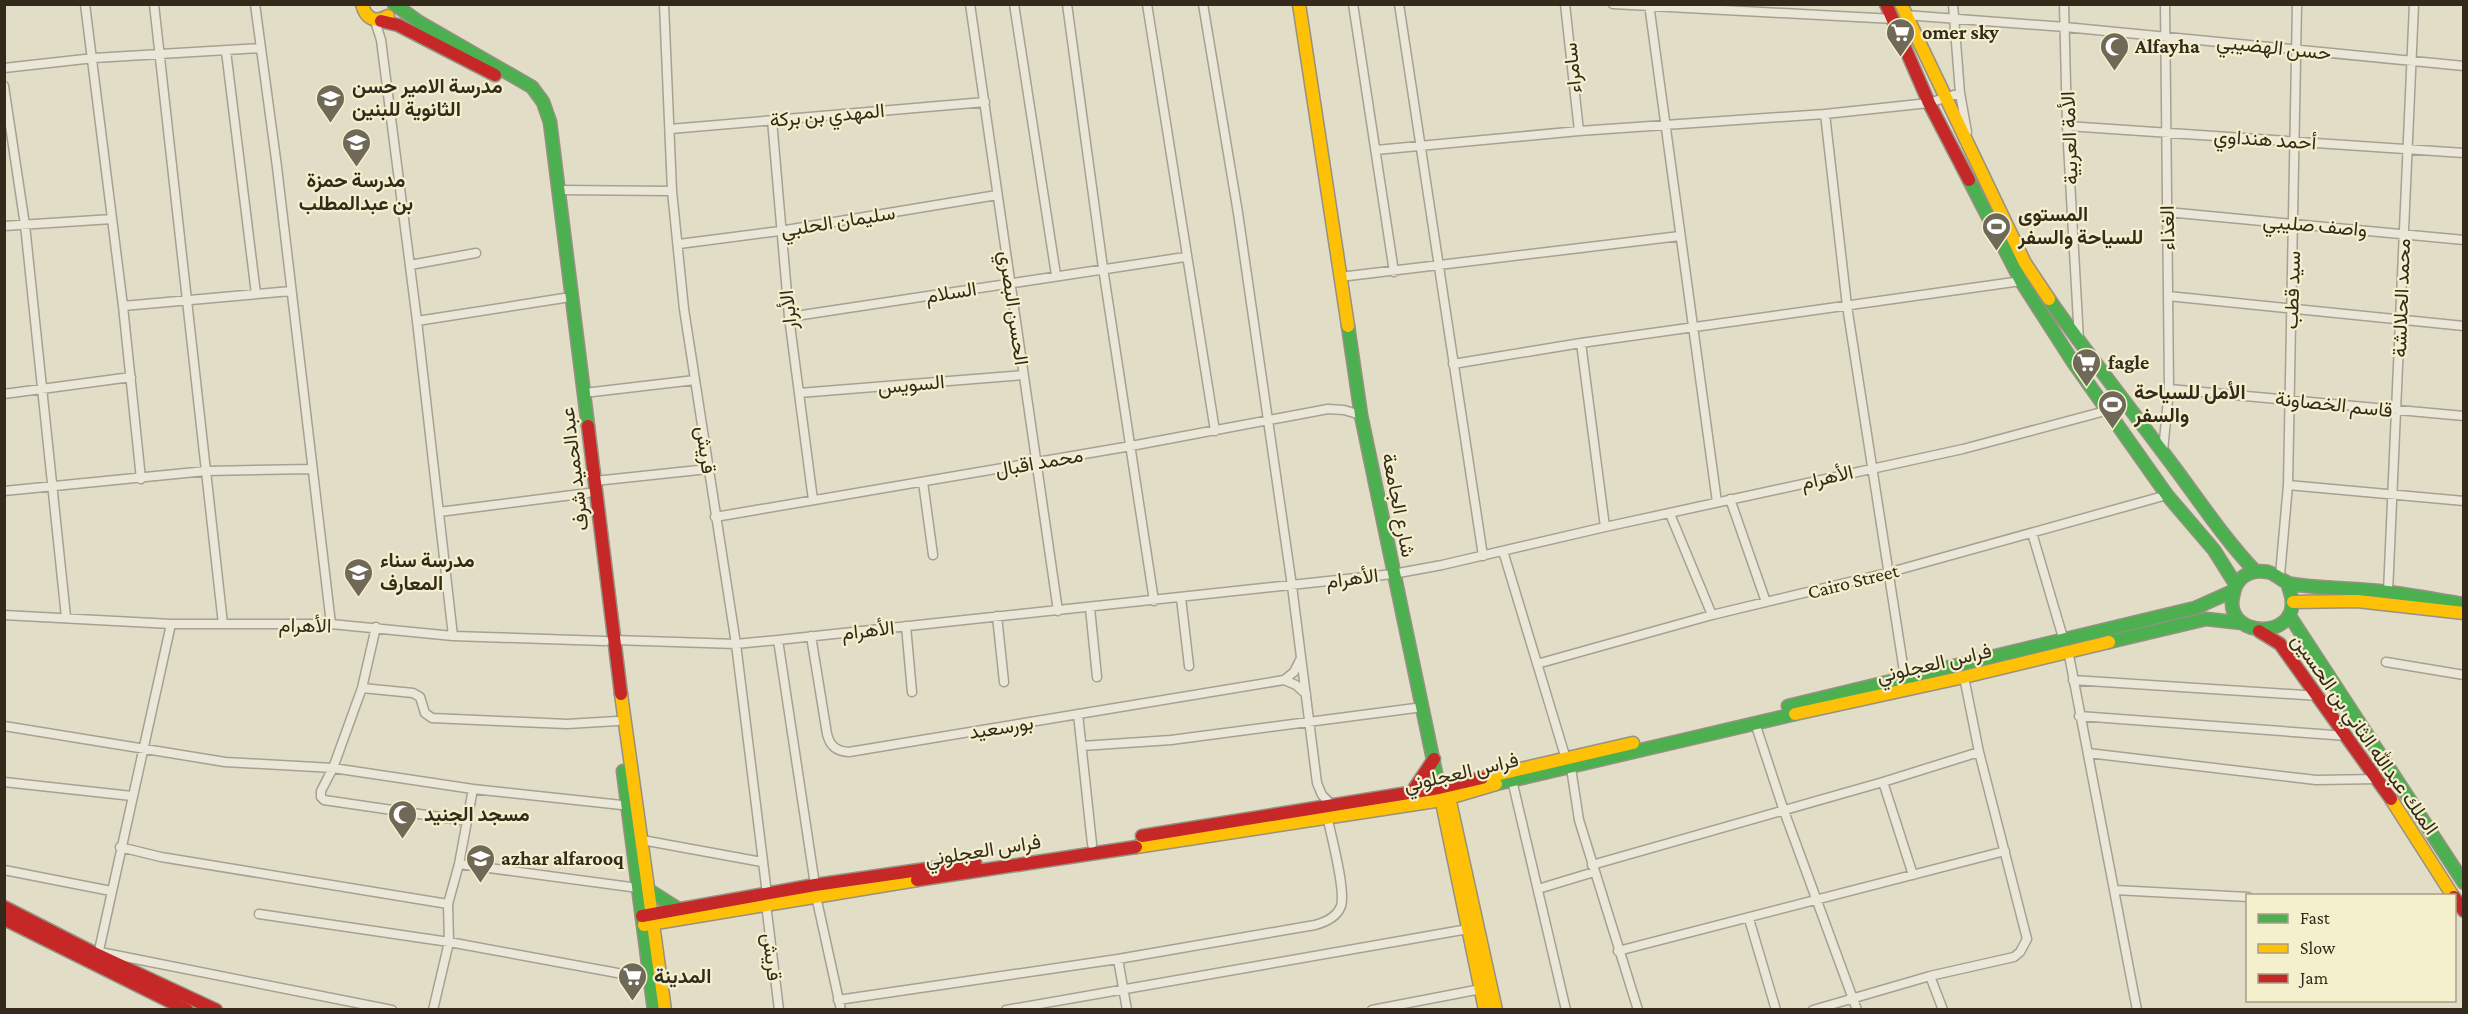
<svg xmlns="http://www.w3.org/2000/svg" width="2468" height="1014" viewBox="0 0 2468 1014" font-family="'Crimson Pro',Vazirmatn,serif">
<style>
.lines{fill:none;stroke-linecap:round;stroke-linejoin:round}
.street-casing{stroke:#a6a191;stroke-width:11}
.fast-casing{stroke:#969181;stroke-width:15}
.slow-casing{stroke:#969181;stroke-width:15}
.jam-casing{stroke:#969181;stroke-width:15}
.street{stroke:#eae7d9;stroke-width:8}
.fast{stroke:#4caf50;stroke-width:12}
.slow{stroke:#ffc107;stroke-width:12}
.jam{stroke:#c62828;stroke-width:12}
.labels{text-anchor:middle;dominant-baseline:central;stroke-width:4.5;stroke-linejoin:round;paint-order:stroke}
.poi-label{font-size:20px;font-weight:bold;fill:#332a1b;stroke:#f4efcc;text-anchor:start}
.street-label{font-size:20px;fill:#332a1b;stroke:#f4efcc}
</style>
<rect width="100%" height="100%" fill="#e2ddc7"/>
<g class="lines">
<defs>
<path id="street" d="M85,4l38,302 18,173
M154,4l69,620
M255,4l22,163 54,457
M664,4l8,187 12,118 52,335 31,250
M970,4l88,607
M1014,4l42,271
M1067,4l36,264 51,333
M1147,4l68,427
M1203,4l35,209 54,373 25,197 5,12 9,9
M1353,4l41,268
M1399,4l84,552
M1565,4l14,127
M1613,4l281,15
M1649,4l68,498
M1953,4l7,89 7,39
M2064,4l3,122 12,214
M1905,15l160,12 399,39
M375,21l6,19 36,281 36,315
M226,51l30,243
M4,68l90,-10 167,-10
M4,86l21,139 41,392
M1825,114l22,192 58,372
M772,120l17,197 24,183
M2067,126l397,27
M670,129l315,-27
M1376,150l203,-19 246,-17 104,-11 31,-10
M560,190l112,1
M2167,212l297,28
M4,226l108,-7
M679,244l101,-13 217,-36
M410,265l66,-12
M1340,277l340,-41
M2168,296l296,30
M123,306l168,-15
M789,317l396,-60
M417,321l147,-23
M1581,343l24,184
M1453,364l128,-21 440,-62
M2169,389l295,27
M584,393l111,-13
M799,393l224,-18
M4,394l127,-17
M2163,451l6,-62 -4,-385
M595,481l113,-12
M923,482l10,73
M2288,485l176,16
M4,491l202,-20 105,-2
M1730,499l36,103
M439,512l149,-19
M1670,514l42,101
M715,517l416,-71 197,-37 16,1 17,5
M2032,533l32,108
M1503,551l63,208
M2280,575l8,-90 9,-481
M2388,592l26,-588
M1181,598l8,68
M1090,608l7,69
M4,615l167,9h160l122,12 152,5
M997,616l7,66
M906,626l6,66
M376,627l-14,61 -29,80 -12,23v6l3,3 143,21
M811,636l16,98c3,12 9,17 22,18l435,-72 12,5 10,9
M614,640l122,4 42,-4 615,-66 49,-9 163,-38 358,-78 146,-39
M778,640l37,245
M2068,650l69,360
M2386,662l78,13
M1537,664l175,-49 175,-42 280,-78
M1284,680l10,-8 7,-14
M2073,680l246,16
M362,688l51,5 7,4 5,16 7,5 135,6 50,-3
M1078,714l14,130
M2079,716l268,20
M1755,723l29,88 73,199
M4,726l221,36 108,6 140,21 158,17
M1082,746l89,-6 252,-33
M2088,753l228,27 62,-1
M1571,768l8,52 59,190
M1512,780l54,230
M4,782l128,14
M1883,782l30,93
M642,840l120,22
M120,847l41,10 287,47
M459,864l179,24
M1592,865l291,-83 96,-30
M4,870l107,21
M1538,889l56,-17
M2115,890l133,7
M816,896l25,114
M766,904l13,106
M259,914l190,28 201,37
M1749,919l27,91
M1618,951l387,-100
M100,952l292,58
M98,955l73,-331
M1118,959l9,51
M1930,976l13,34
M838,1000l280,-41 197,-34c11,-3 22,-8 26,-19 5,-16 -10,-71 -14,-90
M433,1010l16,-68 -1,-38 11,-40 14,-75
M1006,1010l462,-81
M1372,1010l109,-21
M1813,1010l117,-34 84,-19 6,-5 7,-13 -48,-187 -15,-75"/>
<path id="fast" d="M394,4l25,18 113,65 11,15 7,20 38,304
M1969,180l52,101 52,81 94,133 47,55 22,35
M2049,299c36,52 75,101 113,152 31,40 58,83 93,120
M1348,326l13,89 77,368
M2288,584c1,6 4,12 4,18 2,36 -61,36 -60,0 1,-8 2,-15 7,-21 7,-9 18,-11 29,-9 9,2 15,11 24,12 31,5 64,4 95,8 26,3 51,8 77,12
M2289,615l175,268
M2109,642l97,-23 36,4
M1788,706l407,-98 38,-17
M623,771l31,239
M1496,784l299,-70
M647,889l30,19"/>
<path id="slow" d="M362,4c3,14 13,20 26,12
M1299,4l49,322
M1901,4l124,259 24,36
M2293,602l64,-1 107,12
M621,694l44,316
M1795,714l169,-37 145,-35
M1482,778l151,-35
M1438,783l47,227
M1447,788l49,222
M2391,799l62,97
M1136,847l306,-47 54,-16
M644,925l273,-45"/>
<path id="jam" d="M1886,4l43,99 40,77
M381,21l17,4 97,50
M588,426l33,268
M2259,631l21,13 111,155
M1412,792l22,-33
M1142,836l297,-48 43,-10
M917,880l219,-33
M2454,897l10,14
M4,907l94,48 118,55
M642,916l173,-31 160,-23
M4,919l183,91"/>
</defs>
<use href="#street" class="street-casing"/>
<use href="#fast" class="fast-casing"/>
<use href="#slow" class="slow-casing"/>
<use href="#jam" class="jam-casing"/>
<use href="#street" class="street"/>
<use href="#fast" class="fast"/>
<use href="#slow" class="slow"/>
<use href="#jam" class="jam"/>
</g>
<defs>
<symbol id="supermarket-pin" viewBox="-11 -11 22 30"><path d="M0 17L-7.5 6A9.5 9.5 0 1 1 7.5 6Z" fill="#706957" stroke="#f4efcc"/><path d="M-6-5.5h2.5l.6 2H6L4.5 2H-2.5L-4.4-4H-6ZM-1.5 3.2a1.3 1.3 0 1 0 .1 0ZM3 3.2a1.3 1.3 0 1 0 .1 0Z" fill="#fff"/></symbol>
<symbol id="mosque-pin" viewBox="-11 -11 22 30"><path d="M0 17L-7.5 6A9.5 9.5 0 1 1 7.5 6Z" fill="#706957" stroke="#f4efcc"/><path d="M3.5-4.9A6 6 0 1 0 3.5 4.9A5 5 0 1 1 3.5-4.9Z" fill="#fff"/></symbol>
<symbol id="school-pin" viewBox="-11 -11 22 30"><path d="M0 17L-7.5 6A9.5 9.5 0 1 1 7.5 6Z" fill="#706957" stroke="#f4efcc"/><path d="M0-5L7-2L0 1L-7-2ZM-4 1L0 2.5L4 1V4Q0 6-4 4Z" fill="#fff"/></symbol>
<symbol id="stadium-pin" viewBox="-11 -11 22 30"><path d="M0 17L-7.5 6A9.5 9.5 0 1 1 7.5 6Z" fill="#706957" stroke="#f4efcc"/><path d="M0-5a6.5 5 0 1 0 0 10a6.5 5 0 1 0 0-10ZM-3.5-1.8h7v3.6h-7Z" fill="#fff"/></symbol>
</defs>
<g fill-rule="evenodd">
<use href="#supermarket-pin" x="1884" y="16" width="33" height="45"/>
<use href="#mosque-pin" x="2098" y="30" width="33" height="45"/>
<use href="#school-pin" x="314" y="82" width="33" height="45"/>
<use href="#school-pin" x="340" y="126" width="33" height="45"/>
<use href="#stadium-pin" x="1980" y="210" width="33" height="45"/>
<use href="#supermarket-pin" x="2070" y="346" width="33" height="45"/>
<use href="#stadium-pin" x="2096" y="388" width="33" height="45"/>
<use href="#school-pin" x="342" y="556" width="33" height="45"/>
<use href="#mosque-pin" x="386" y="798" width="33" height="45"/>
<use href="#school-pin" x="464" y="842" width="33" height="45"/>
<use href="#supermarket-pin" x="616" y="960" width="33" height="45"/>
</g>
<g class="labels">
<g class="poi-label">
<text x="1922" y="32">omer sky</text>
<text x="2135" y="46">Alfayha</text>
<text x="352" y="86">مدرسة الامير حسن<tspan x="352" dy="23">الثانوية للبنين</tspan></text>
<text x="356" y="180" text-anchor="middle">مدرسة حمزة<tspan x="356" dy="23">بن عبدالمطلب</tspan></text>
<text x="2018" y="214">المستوى<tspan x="2018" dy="23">للسياحة والسفر</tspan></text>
<text x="2108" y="362">fagle</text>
<text x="2134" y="392">الأمل للسياحة<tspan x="2134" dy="23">والسفر</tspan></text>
<text x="380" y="560">مدرسة سناء<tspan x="380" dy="23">المعارف</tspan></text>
<text x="424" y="814">مسجد الجنيد</text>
<text x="501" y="858">azhar alfarooq</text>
<text x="654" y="976">المدينة</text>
</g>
<g class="street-label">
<text transform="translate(2274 47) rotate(6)">حسن الهضيبي</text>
<text transform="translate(1572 68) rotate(-96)">سامراء</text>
<text transform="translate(827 115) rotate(-5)">المهدي بن بركة</text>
<text transform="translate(2069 138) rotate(-92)">الأمة العربية</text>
<text transform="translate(2265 139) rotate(4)">أحمد هنداوي</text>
<text transform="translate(838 221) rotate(-9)">سليمان الحلبي</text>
<text transform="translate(2315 225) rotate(5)">واصف صليبي</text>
<text transform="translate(2167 228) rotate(-91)">الغذاء</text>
<text transform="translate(2292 290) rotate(-88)">سيد قطب</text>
<text transform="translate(951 292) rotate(-9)">السلام</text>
<text transform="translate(2401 298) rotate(-88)">محمد الحلالشة</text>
<text transform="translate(1014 308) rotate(82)">الحسن البصري</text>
<text transform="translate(788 310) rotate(-96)">الأبرار</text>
<text transform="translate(911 384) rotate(-5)">السويس</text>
<text transform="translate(2334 404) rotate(6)">قاسم الخصاونة</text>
<text transform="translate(706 450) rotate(82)">قريش</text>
<text transform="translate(1039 462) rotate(-10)">محمد اقبال</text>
<text transform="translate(574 469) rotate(-97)">عبدالحميد شرف</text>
<text transform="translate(1827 477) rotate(-13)">الأهرام</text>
<text transform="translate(1399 505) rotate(79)">شارع الجامعة</text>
<text transform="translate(1352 578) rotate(-7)">الأهرام</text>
<text transform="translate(1853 581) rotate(-14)">Cairo Street</text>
<text transform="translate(305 625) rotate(1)">الأهرام</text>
<text transform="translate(868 630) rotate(-6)">الأهرام</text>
<text transform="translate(1934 663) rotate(-13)">فراس العجلوني</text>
<text transform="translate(1001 727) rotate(-9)">بورسعيد</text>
<text transform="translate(2365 734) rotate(55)">الملك عبدالله الثاني بن الحسين</text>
<text transform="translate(1461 772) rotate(-13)">فراس العجلوني</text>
<text transform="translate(983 850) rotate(-9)">فراس العجلوني</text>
<text transform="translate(772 957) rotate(83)">قريش</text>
</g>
</g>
<rect width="2468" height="1014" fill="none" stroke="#332a1b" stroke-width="12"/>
<rect x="2246" y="894" width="210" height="108" fill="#f4efcc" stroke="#a7a085" stroke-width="1.5"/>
<rect x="2258" y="914" width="30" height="9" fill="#4caf50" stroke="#a7a085" stroke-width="1.5"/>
<text x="2300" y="924" font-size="18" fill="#332a1b">Fast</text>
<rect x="2258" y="944" width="30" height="9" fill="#ffc107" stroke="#a7a085" stroke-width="1.5"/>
<text x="2300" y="954" font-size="18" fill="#332a1b">Slow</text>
<rect x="2258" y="974" width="30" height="9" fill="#c62828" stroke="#a7a085" stroke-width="1.5"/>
<text x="2300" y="984" font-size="18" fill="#332a1b">Jam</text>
</svg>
